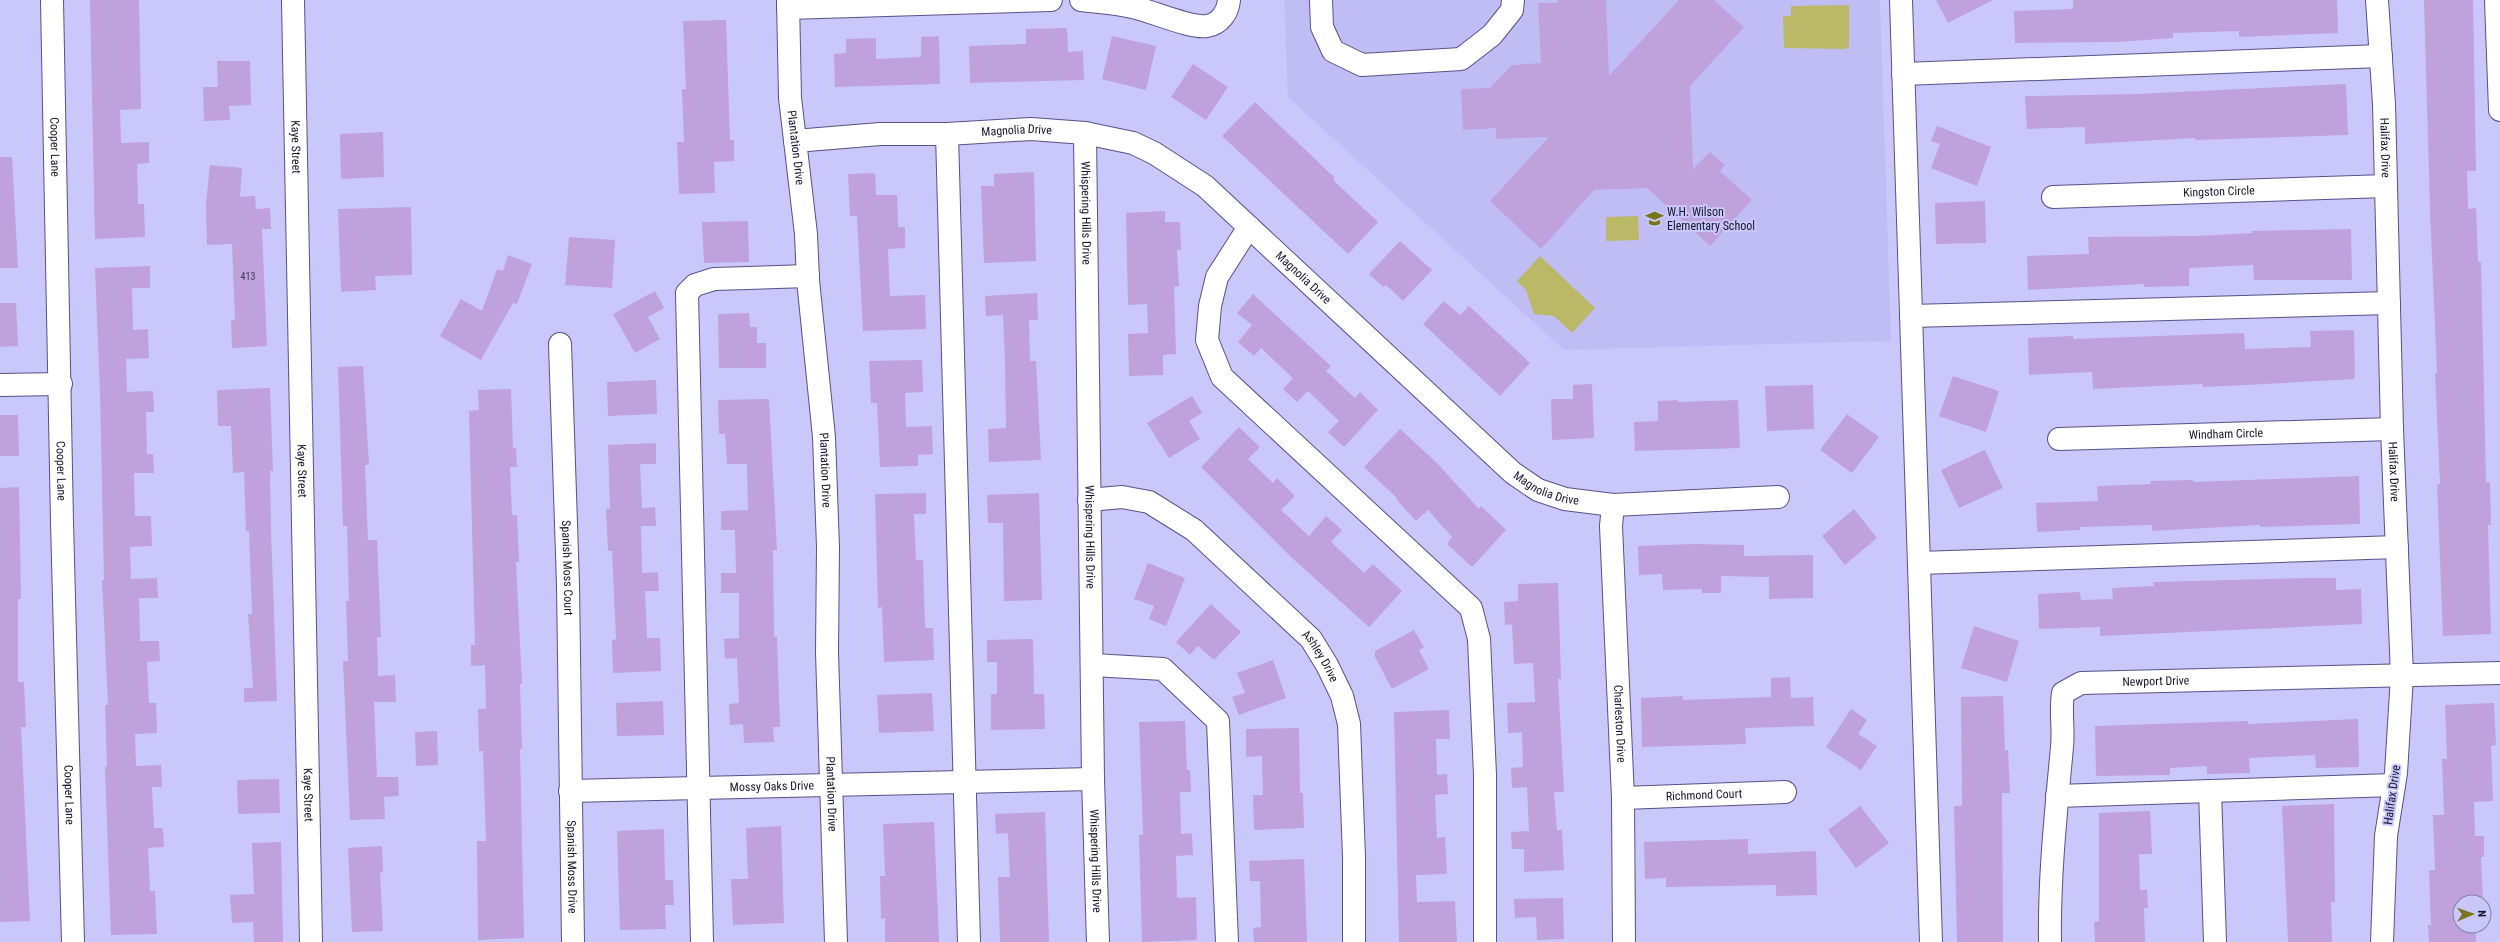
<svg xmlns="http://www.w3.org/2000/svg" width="2500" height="942" viewBox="0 0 2500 942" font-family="'Roboto Condensed',sans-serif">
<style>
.built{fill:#c0bdf5}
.green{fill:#bbb867}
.building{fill:#bfa2dc}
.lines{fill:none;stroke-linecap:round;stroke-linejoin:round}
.minor-casing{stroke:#565188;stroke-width:24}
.minor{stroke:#fff;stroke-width:22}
.labels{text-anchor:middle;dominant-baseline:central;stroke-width:4;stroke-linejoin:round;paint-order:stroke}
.number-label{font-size:10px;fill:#413857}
.street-label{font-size:12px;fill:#17142b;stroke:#cac8fa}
.poi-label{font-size:12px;fill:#17142b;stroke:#cac8fa;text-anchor:start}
</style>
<rect width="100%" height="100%" fill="#cac8fa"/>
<path class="built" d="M1284,0h596l11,341 -327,9 -276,-253z"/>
<path class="green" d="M1849,5v42l-4,2 -61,-1 -1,-32h8v-10z
M1638,216l1,24 -33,1v-24z
M1540,256l55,52 -23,25 -18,-17 -20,-2 -8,-24 -9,-9z"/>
<path class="building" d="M90,0h49l2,109 -21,1 1,33 28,-1v21l-12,1 1,40h6l1,33 -50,2z
M1558,0h48l3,76 70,-76h35l30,27 -54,59 3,83 17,-17 15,13 -5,6 32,29 -42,46 -63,-58 -53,2 -53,59 -51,-48 59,-64 -53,2v-11l-33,2 -2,-41 29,-1 22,-23 29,-2 -3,-60h20z
M1936,0h57l-45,23z
M2073,0h264l1,33 -99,4v-6l-66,2v5l-55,4 -103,1 -1,-32 59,-2z
M2424,0h49l3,171h-9l1,38 8,-1 2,54h3l5,220h4l1,43h-3l3,109 -48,2 -6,-152h3l-5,-111h2l-7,-163z
M726,20l4,120h4v21l-20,1 1,31 -36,1 -2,-52h7l-2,-53h4l-3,-68z
M1067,28l1,24 15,-1 1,29 -114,3 -1,-37 57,-2v-15z
M939,36l1,48 -105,3 -1,-33 12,-1v-14l30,-1v21l45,-2v-20z
M1112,36l44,10 -10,44 -44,-11z
M217,61h33l1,44 -22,1 1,14 -26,1 -1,-34h15z
M1193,64l35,23 -22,33 -35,-23z
M2346,84l2,51 -153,5v-2l-110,6v-17l-58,2 -2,-33 112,-2z
M1255,102l80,76 -2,2 45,42 -30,32 -126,-118z
M1937,126l54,21 -14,39 -46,-18 9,-24 -9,-3z
M383,132l1,45 -43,2 -1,-45z
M0,157h12l6,111h-18z
M210,165l32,3 -2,29 15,-1 1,13 14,-1 1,21h-9l5,117 -35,2 -1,-28h4l-3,-76 -25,1 -1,-42z
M1034,172l2,89 -52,2 -3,-77h13v-12z
M875,173l1,22h21l1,32h7v21l-17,1 2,47 35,-1 1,34 -63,2 -6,-115h-7l-2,-42z
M1985,201l1,42 -50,1 -1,-41z
M411,207l1,68 -37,1 1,14 -35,2 -3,-83z
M1165,211v11h15l1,28h-4l2,36 -5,1 2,67 -13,1v20l-34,1 -1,-42 20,-1 -1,-29 -19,1 -2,-92z
M748,221l1,41 -45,1 -2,-41z
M2351,229l1,51h-98l-1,-15 -64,3v18l-45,1v-3l-116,6 -1,-34 62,-2 -1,-17 109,-1 55,-3v-2z
M569,237l46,3 -3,48 -47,-3z
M1400,241l32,29 -29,31 -17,-16 -3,2 -14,-13z
M508,255l24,9 -15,40 -4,-1 -32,57 -41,-24 21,-37 21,12 15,-42 6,2z
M150,266v22h-18l1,42 15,-1 1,29 -23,1 1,33 26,-1 1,21h-8l1,42h6l1,19h-20l1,43h16l1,30 -22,1 1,32 26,-1 1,20h-19l1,43h19l1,20 -13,1 2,41h7l1,30 -22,1 1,32 25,-1 1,22h-10l2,41h9l1,19 -16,1 2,43h5l2,43 -46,1 -6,-168h2l-2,-62h3l-6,-125h2l-4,-187 -5,-125z
M655,291l9,17 -16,9 12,22 -25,14 -22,-39z
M1037,293l1,27h-9l1,41h6l5,99 -52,2 -1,-33 18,-1 -1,-66 -2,-47 -17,1 -1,-20z
M1253,294l78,72 -5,5 29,27 5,-6 18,18 -34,37 -16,-15 11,-11 -31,-30 -11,11 -14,-13 10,-11 -32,-30 -7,8 -16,-14 14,-17 -15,-12z
M1444,301l16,14 9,-9 61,57 -30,33 -77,-72z
M0,303h16l2,43 -18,1z
M749,313l1,14h7v16h9v25h-47l-1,-54z
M2354,330l1,49 -109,6 -43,2 -1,-3 -109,5 -1,-17 -63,3 -1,-37 45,-2v3l171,-6 1,16 66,-2 -1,-16z
M922,360l1,32 -18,1 1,34 26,-1 1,28 -15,1v11l-38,1 -3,-64h-6l-2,-42z
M363,366l6,99h-4l3,75h9l4,97h-4l1,39 17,-1 1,27h-22l3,75h21l1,19 -15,1 1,22 -35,1 -7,-159h5l-2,-60h3l-2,-75h-4l-5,-159z
M1953,376l46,15 -13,41 -47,-16z
M656,380l1,34 -49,2 -1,-34z
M1592,384l2,54 -42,2 -1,-41h22v-14z
M1813,385l1,44 -47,2 -2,-45z
M270,388l3,83h-3l1,59 6,171 -33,1v-14h9l-5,-74h4l-3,-83h-3l-2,-59 -11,1 -2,-47h-13l-1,-36z
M511,389l2,59h3l1,19h-7l2,48h5l2,47h-3l6,122h-2l2,65h-2l4,189 -46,2 -1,-99h9l-3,-90h-4l-1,-42h8l-1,-44 -14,1v-21h4l-6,-234 10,-1 -1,-20z
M1192,396l10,17 -13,8 11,18 -31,19 -22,-35z
M769,399l8,151h-4l1,87h3l3,90h-7l1,15 -30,1 -1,-19 -13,1 -1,-21 10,-1 -2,-45 -12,1 -1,-20 15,-1v-45h-18v-20h15l-1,-43h-14v-19l27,-1 -1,-46h-20l-2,-30h-6l-1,-34z
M1678,400v2l60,-2 2,48 -105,3 -1,-29 24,-1v-20z
M1847,414l32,23 -27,36 -32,-23z
M0,415h18l1,41h-19z
M1239,427l21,20 -12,12 25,24 4,-5 18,18 -14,14 28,26 17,-20 16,14 -11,12 33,31 9,-9 29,27 -33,36 -78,-70 -90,-90z
M1400,429l37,34 42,46 2,-3 25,24 -34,37 -25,-23 5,-7 -24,-27 -12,11 -20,-22 1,-1 -33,-31z
M656,443v21h-16l2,44 13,-1 1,19h-15l1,47 16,-1 1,19h-14l2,47h13l1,33 -48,2 -1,-33 4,-1 -4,-88h-4l-2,-42h4l-2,-64z
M1985,450l18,38 -44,20 -18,-38z
M2359,476l1,48 -100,3v-2l-108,6v-6l-72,2v3l-43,2 -1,-29 62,-2 -1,-15 54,-2 -1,-3 43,-1v2z
M19,487l2,112h-3v83h6l2,45h-5l9,194 -30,1v-434z
M926,493v21h-12l2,46h7l2,68h8l1,32 -50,2 -2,-55 -4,1 -3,-114z
M1039,493l3,107 -38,1 -1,-78h-15l-1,-28z
M1854,509l23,29 -32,27 -23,-29z
M1692,544l52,1v11l69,-1v43l-44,1v-22l-48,-1v17h-19v-4l-39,1 -1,-16 -23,1 -1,-29z
M1148,563l37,15 -19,48 -17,-7 5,-13 -20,-7z
M2306,578h30v12l25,-1 1,35 -262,12v-9l-61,2 -1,-35 42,-2 1,8 32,-1 -1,-11 42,-2 -1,-4z
M1558,583l3,96h-3l6,113h-10l3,38h5l2,40 -40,2v-23h-12l-1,-17 18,-1 -2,-44 -15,1 -1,-20 12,-1 -1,-35 -14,1 -1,-30 28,-1 -2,-39 -19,1 -2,-40 -7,1 -1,-23 14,-1v-17z
M1211,604l30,28 -27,28 -16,-14 -8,9 -14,-13z
M1974,626l45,15 -12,41 -46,-14z
M1414,630l10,17 -5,3 10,19 -37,20 -17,-32v-6z
M1033,639l1,55h10l1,35 -54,1v-36h6v-32h-10v-22z
M1273,660l13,38 -47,17 -7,-18 13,-4 -8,-20z
M1790,677l1,21 22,-1 1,29 -69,2 1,16 -104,3 -1,-49 42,-2v4l88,-3v-19z
M932,693l2,38 -55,2 -2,-38z
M2003,696l2,54h3l2,43h-8l1,149h-46l-3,-136h8l-1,-109z
M663,701l1,34 -47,1 -1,-33z
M2494,703l2,42 -5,1 2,55 -19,1 1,34h9v21h-3l2,45h-23v24h15l1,16h-47l-1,-17h3l-2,-55h6l-2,-55h11l-2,-56h5l-2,-54z
M1851,709l16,11 -9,14 19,12 -16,24 -35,-23z
M1449,710l1,29h-14l1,36 10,-1 1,20 -13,1 2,43 8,-1 2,37 -31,1 1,27 38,-1 2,41h-58l-5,-230z
M2358,719l1,48 -43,1 -1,-13 -66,3 1,15 -43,1v-8l-37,2v7l-74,1 -1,-50 153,-5v3z
M1185,721l2,49h3l1,22h-11l1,42 11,-1 1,22 -17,1 1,42 19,-1 1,43 -55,2 -3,-107h4l-4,-113z
M1299,728l1,65h3l1,35 -50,2 -1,-35h10l-1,-39 -16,1v-28z
M437,731l1,34 -22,1 -1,-34z
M279,779l1,34 -42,1 -1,-34z
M2334,804l1,98h-4l1,40h-44l-6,-136z
M1860,806l29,37 -33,25 -28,-38z
M2150,811l2,43h-13l1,36h7l1,18h-4l1,34h-50l-1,-20 5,-1v-108z
M1045,812l4,130h-49l-2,-65h12l-2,-44 -12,1 -1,-20z
M934,822l5,120h-54v-24l-4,1 -1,-43h5l-2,-52z
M781,826l3,97 -51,2 -2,-46h17l-2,-51z
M664,829l1,51h8l1,25h-9l1,24 -46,1 -3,-99z
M1748,839v15l68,-3 1,44 -41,1v-11l-110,2v-9l-21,1 -1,-37z
M281,842l2,100h-29l-1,-20 -21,1 -2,-28 24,-1 -2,-51z
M382,846l1,26 -3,1 3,58 -31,1 -4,-84z
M1304,859l3,83h-53l-1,-14 8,-1 -1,-46h-10l-1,-20z
M1563,898l1,41 -27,1 -1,-23 -21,1 -1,-19z"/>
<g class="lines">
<defs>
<g id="minor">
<path id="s1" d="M52,0l10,522 11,420"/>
<path id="s2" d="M293,0l18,942"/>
<path id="s3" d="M788,0l2,98 16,136 2,46 16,157 4,110 -1,105 9,290"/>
<path d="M1081,0c17,2 35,3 52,7 18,4 59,22 74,19 13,-2 21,-14 22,-26"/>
<path d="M1321,0l1,27 11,24 29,14 99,-6 31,-24 20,-25 1,-10"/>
<path d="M1901,0l30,942"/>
<path id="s4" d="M2377,0l7,104 8,325 10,247 -6,97 -10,63 -4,106"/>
<path d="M2496,0l4,110"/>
<path d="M788,8l263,-8"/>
<path d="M1903,74l478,-18"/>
<path id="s5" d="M1085,133l8,646 5,163"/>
<path d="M947,134l22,808"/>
<path id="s6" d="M795,141l85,-7h67l84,-5 54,4 48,10 21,10 51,33 308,287 25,17 27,9 48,6 165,-8"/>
<path id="s7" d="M2053,197l333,-11"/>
<path d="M1249,227l-32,50 -7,29 -3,34 15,37 249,231 8,31 6,136v167"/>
<path d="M1911,316l478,-13"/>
<path id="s8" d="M560,344l8,240 5,358"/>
<path d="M0,385l61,-1"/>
<path id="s9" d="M2059,439l333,-10"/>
<path id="s10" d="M1089,500l33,-3 27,5 45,28 117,109 16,26 15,31 7,28 5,133v85"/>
<path id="s11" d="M1613,505l-2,21 12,272 1,144"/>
<path d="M1919,563l478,-16"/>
<path d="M1093,665l70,4 55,52 9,221"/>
<path id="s12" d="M570,791l523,-12"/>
<path d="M2210,791l5,151"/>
<path d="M2057,796l337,-11"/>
<path id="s13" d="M1623,798l162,-6"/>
<path d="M702,942l-15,-649 8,-8 19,-6 94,-3"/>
<path id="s14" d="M2050,942c-1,-65 6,-130 12,-195 2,-18 -2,-36 1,-54l18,-10 419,-10"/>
</g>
</defs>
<use href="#minor" class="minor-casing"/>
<use href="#minor" class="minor"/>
</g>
<defs>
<symbol id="school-bare" viewBox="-9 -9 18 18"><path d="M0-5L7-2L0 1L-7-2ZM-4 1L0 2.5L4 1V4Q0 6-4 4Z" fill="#79751a" stroke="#cac8fa" stroke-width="2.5" paint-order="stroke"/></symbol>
</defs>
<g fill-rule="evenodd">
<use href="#school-bare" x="1642" y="206" width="25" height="25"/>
</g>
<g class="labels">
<g class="number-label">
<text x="248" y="276">413</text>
</g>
<g class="street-label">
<text stroke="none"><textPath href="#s6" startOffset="222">Magnolia Drive</textPath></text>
<text stroke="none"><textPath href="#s1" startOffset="147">Cooper Lane</textPath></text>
<text stroke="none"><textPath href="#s2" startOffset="147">Kaye Street</textPath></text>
<text stroke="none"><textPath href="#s3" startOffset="148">Plantation Drive</textPath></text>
<text stroke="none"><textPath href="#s4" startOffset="148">Halifax Drive</textPath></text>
<text stroke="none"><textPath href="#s7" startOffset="166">Kingston Circle</textPath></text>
<text stroke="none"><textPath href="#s5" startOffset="80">Whispering Hills Drive</textPath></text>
<text stroke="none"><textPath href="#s6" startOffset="558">Magnolia Drive</textPath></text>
<text stroke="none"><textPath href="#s9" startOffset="167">Windham Circle</textPath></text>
<text stroke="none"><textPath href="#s3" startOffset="472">Plantation Drive</textPath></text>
<text stroke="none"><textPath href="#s1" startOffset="471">Cooper Lane</textPath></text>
<text stroke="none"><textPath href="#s2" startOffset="471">Kaye Street</textPath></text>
<text stroke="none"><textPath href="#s4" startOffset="472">Halifax Drive</textPath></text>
<text stroke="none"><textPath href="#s6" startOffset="882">Magnolia Drive</textPath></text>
<text stroke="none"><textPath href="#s5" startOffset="404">Whispering Hills Drive</textPath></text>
<text stroke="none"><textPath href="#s8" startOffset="224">Spanish Moss Court</textPath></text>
<text stroke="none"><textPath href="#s10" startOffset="293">Ashley Drive</textPath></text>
<text stroke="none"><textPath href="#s14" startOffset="345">Newport Drive</textPath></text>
<text stroke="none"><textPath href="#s11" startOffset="219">Charleston Drive</textPath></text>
<text stroke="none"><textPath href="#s12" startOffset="202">Mossy Oaks Drive</textPath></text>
<text stroke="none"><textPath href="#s3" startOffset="796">Plantation Drive</textPath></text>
<text stroke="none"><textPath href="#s1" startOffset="795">Cooper Lane</textPath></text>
<text stroke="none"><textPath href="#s2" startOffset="795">Kaye Street</textPath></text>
<text stroke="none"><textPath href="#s13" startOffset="81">Richmond Court</textPath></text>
<text transform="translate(2392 795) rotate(-82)">Halifax Drive</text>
<text stroke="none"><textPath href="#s5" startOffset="728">Whispering Hills Drive</textPath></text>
<text stroke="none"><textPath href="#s8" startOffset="523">Spanish Moss Drive</textPath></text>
</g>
<g class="poi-label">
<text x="1667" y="212">W.H. Wilson<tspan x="1667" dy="14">Elementary School</tspan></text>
</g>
</g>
<g transform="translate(2472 914) rotate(88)"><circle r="19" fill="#cac8fa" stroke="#8280a7"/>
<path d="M0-3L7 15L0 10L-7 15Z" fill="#79751a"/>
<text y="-6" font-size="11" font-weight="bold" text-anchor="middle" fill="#17142b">N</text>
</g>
</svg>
